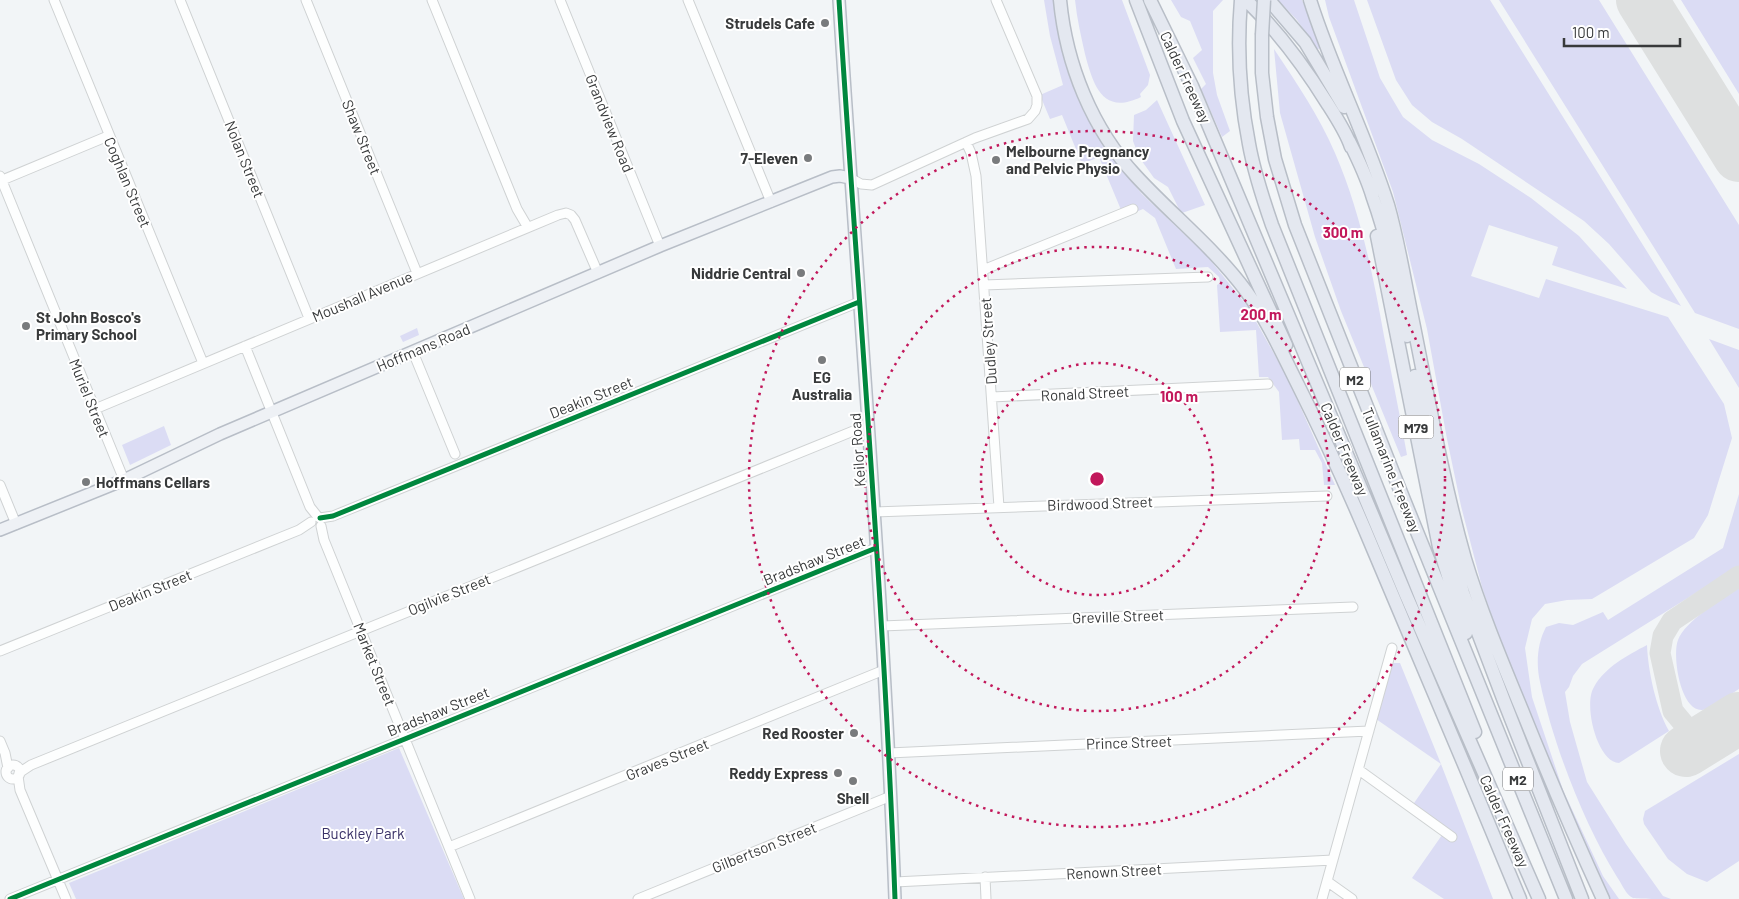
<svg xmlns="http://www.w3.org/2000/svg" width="1739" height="899" viewBox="0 0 1739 899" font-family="Barlow,sans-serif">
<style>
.green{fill:#dbdcf4}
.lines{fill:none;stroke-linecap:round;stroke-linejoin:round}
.taxiway{stroke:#dee0e0;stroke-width:21}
.runway{stroke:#dee0e0;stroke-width:52}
.minor-casing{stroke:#cfd2d3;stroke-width:11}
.major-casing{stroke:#b8bec7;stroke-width:14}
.highway-casing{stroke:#b8bec7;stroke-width:15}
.minor{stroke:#fdfefe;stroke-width:9}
.major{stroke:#eef1f5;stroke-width:11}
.highway{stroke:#e4e8f0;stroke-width:12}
.tram{stroke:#c9caca;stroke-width:1}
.highway-bridge-casing{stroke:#b8bec7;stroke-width:15;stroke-linecap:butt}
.highway-bridge{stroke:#e4e8f0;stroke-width:12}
.cycleway-casing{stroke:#fff;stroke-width:8}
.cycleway{stroke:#00873e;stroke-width:5}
.ring{fill:none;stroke:#c2185b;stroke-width:2.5;stroke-dasharray:2.5 5}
.poi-dot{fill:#797b7d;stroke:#fff;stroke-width:2}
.labels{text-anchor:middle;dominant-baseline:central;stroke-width:4;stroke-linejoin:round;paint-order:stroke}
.shield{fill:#fff;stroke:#747576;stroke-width:1}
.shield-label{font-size:14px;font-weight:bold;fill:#383a3b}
.poi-label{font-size:15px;font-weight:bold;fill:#383a3b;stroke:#fff;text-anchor:end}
.street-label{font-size:15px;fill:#383a3b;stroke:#fff}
.park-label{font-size:15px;fill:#383066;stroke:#fff}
.centre{fill:#c2185b;stroke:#fff;stroke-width:2.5}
.ring-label{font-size:15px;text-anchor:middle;font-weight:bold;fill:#c2185b;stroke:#fff;stroke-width:4;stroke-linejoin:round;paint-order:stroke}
</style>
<rect width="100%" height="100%" fill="#f2f5f7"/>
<path class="green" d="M1044,0h10l4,31 13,49 22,48 17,27 32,39 65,62 41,51 40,72 47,106h-11l-2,-22 -7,-13h-15l-1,-11 -17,1 -3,-48 -11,-15h-9l-3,-47 -36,2 -3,-47 3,-2 -1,-6 -11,-10 -32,2 -21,-51 -12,-9 -19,8 -25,-60 -17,7 -20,-49 -12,4 -10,-24 23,-10 -13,-49z
M1075,0h47l28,75 -2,10 -8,9 1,3c-39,19 -48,-13 -56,-43 -4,-18 -8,-35 -10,-54z
M1171,0h52l-10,11v62l4,22 13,36 -8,6 -21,-48 5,-5 -13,-26 9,-8 -12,-29 -9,-4z
M1278,0h24l20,46 -5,4 -20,-30z
M1325,0h29l26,78 23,39 29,23 47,24 52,34 48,38 48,53 -75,-24 6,-18 -69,-22 -18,51 68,22 7,-19 122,38 56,87 8,34 -24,77 -14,23 -102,61 -25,1 -22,4 -13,15 -7,29 7,49 31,93 40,86 16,23h-9l-28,-55 -74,-179 -26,-78 -21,-81 -14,-67 -20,-110 -34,-137 -64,-175z
M1367,0h123l191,306 -19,-8 -11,-6 -42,-48 -25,-23 -122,-82 -30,-17 -20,-17 -16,-25z
M1499,0h100l140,225v104l-44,-16z
M1681,0h58v94z
M1274,49c22,33 45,67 61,104 25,58 38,121 49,183 8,40 16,80 23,119l-6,2 -60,-146 -26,-74 -35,-124z
M1157,100l48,105 -23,8 -2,-2 -12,-24 -14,-9 -15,-21 -6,-16 1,-26 12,-5z
M417,328l2,7 -16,7 -3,-6z
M1709,339l30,11v38z
M164,426l7,19 -41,20 -8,-20z
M1739,494v72l-157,98 -9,12 -4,11 -4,5 5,30 17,60 39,62 37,52 8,3c-8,0 -31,0 -38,-1 -7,-3 -11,-14 -16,-21 -33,-53 -64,-133 -77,-195 -4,-18 -3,-38 6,-55l13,-4 14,2 30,-13 5,8 115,-72z
M1739,588v101c-8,5 -28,20 -37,21 -22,1 -30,-55 -24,-70 7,-19 44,-41 61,-52z
M1647,645c1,26 9,63 22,86l-50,32c-22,-1 -36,-59 -25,-76 11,-20 34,-32 53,-42z
M1391,663h9l41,101 52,135h-49l-32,-21 30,-43 -30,-29 29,-42 -65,-45z
M399,748l65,151h-388l-7,-16z
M1739,754v107l-32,21 -20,-8 -19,-15 -24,-35 -1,-5 2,-8z"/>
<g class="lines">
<path class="taxiway" d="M1737,719l-29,15 -13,-2 -7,-3 -15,-18 -13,-58 3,-17 9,-15 67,-45"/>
<path class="runway" d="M1642,0l97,156
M1686,751l53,-33"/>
<defs>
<path id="minor" d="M54,0l149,363
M180,0l129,318
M306,0l111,273
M432,0l85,209 10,17
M560,0l100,246
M688,0l83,202
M966,142l5,11 5,23 23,331
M0,176l124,304
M850,178l11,6 11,1 103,-47 53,-19 7,-8 2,-6v-9l-41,-96
M0,181l108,-45
M983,270l150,-61
M984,285l224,-8
M245,346l65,161 8,10
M413,352l42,102
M992,397l276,-13
M95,409l463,-194 8,-2 5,2 4,5 23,53
M0,485l16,39
M874,512l453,-16
M320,518l13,-2 526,-214
M321,526l3,14 146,359
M882,626l471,-19
M0,651l299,-121 12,-8
M0,741l5,12 3,15
M889,753l480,-22
M6 772a7 7 0 1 1 14 0a7 7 0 1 1-14 0Z
M1359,770l93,67
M19,773l12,-8 837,-340
M18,776l2,14 46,109
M449,847l435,-177
M985,877l1,22
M895,882l438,-22
M1328,882l24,17
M10,899l866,-351
M638,899l253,-103
M1322,899l70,-251"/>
<path id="major" d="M839,0c19,300 45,599 56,899
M0,530l124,-50 96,-46 440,-188 172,-69 8,-1 10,2"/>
<path id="highway" d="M1060,0c6,64 32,129 76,176 36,39 78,72 110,115 21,29 36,62 52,94 27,54 52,109 75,164 49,116 99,233 147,350
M1136,0l47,121 103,224
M1150,0l42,86 214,509 133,304
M1241,0c-4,47 -1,98 8,144 5,28 14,55 23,81l203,507
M1246,0c32,31 58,66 81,103 9,14 19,29 24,44
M1269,0l36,42 39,65
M1310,0c22,70 56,135 78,205 10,35 16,72 23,107 17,83 31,166 54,247 16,53 38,105 59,156 25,62 51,123 79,184
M1262,35v38l5,44 8,42 20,66 105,265 166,409
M1349,141c9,18 18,37 24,57 16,45 25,92 34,138
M1377,236l62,311 27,86
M1415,376l21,112 12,52 15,53 41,108 78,198"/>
</defs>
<use href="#minor" class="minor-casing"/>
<use href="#major" class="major-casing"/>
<use href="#highway" class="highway-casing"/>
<use href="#minor" class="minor"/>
<use href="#major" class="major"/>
<use href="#highway" class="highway"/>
<path class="tram" d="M837,0l43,626 14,273"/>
<defs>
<path id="highway-bridge" d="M1262,35l2,-35"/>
</defs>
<use href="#highway-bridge" class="highway-bridge-casing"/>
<use href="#highway-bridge" class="highway-bridge"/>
<defs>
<path id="cycleway" d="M839,0c19,300 45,599 56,899
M320,518l13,-2 526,-214
M10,899l866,-351"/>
</defs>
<use href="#cycleway" class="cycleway-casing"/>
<use href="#cycleway" class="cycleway"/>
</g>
<g class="ring">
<circle cx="1097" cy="479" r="116"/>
<circle cx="1097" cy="479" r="232"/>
<circle cx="1097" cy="479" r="348"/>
</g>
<g class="poi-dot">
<circle cx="825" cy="23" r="5"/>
<circle cx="808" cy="158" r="5"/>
<circle cx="996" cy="160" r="5"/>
<circle cx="801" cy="273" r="5"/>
<circle cx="26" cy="326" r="5"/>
<circle cx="822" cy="360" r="5"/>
<circle cx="86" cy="482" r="5"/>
<circle cx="854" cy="733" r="5"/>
<circle cx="838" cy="773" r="5"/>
<circle cx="853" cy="781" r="5"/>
</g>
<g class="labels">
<g class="shield">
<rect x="1340" y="367.5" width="30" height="23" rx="4"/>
<rect x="1398.5" y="415.5" width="35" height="23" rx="4"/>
<rect x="1503" y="767.5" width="30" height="23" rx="4"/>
</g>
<g class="shield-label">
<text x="1355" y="379">M2</text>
<text x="1416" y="427">M79</text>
<text x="1518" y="779">M2</text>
</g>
<g class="poi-label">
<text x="815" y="23">Strudels Cafe</text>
<text x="1006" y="151" text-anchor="start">Melbourne Pregnancy<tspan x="1006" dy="17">and Pelvic Physio</tspan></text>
<text x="798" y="158">7-Eleven</text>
<text x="791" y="273">Niddrie Central</text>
<text x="36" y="317" text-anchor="start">St John Bosco's<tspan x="36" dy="17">Primary School</tspan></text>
<text x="822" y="377" text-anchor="middle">EG<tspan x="822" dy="17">Australia</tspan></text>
<text x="96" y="482" text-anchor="start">Hoffmans Cellars</text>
<text x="844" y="733">Red Rooster</text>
<text x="828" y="773">Reddy Express</text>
<text x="853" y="798" text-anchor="middle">Shell</text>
</g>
<g class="street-label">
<text transform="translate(1186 77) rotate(65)">Calder Freeway</text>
<text transform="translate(610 123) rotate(68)">Grandview Road</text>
<text transform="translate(362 137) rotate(68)">Shaw Street</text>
<text transform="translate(245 159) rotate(68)">Nolan Street</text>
<text transform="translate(128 182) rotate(67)">Coghlan Street</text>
<text transform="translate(362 296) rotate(-23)">Moushall Avenue</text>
<text transform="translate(988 341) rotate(-94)">Dudley Street</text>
<text transform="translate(423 347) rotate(-23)">Hoffmans Road</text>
<text transform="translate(1085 393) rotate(-3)">Ronald Street</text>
<text transform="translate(591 397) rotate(-22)">Deakin Street</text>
<text transform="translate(90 398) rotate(68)">Muriel Street</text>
<text transform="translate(1345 449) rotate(67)">Calder Freeway</text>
<text transform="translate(857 450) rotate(-94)">Keilor Road</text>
<text transform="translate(1392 470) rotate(68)">Tullamarine Freeway</text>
<text transform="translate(1100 503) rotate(-2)">Birdwood Street</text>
<text transform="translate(814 560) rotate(-22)">Bradshaw Street</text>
<text transform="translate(150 590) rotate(-22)">Deakin Street</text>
<text transform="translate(449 594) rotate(-22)">Ogilvie Street</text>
<text transform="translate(1118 616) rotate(-2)">Greville Street</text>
<text transform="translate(375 664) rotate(68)">Market Street</text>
<text transform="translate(438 711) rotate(-22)">Bradshaw Street</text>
<text transform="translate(1129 742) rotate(-2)">Prince Street</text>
<text transform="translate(667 759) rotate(-22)">Graves Street</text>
<text transform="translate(1505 821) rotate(66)">Calder Freeway</text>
<text transform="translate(764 847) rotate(-22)">Gilbertson Street</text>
<text transform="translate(1114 871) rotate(-3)">Renown Street</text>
</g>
<g class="park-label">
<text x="363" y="833">Buckley Park</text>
</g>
</g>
<circle cx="1097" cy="479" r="8" class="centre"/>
<g class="ring-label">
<text x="1343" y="238">300 m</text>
<text x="1261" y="320">200 m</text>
<text x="1179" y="402">100 m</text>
</g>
<path d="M1564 38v8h116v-8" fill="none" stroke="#383a3b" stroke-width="2.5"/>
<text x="1572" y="38" font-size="15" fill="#383a3b" stroke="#ffffff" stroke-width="4" paint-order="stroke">100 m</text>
</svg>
